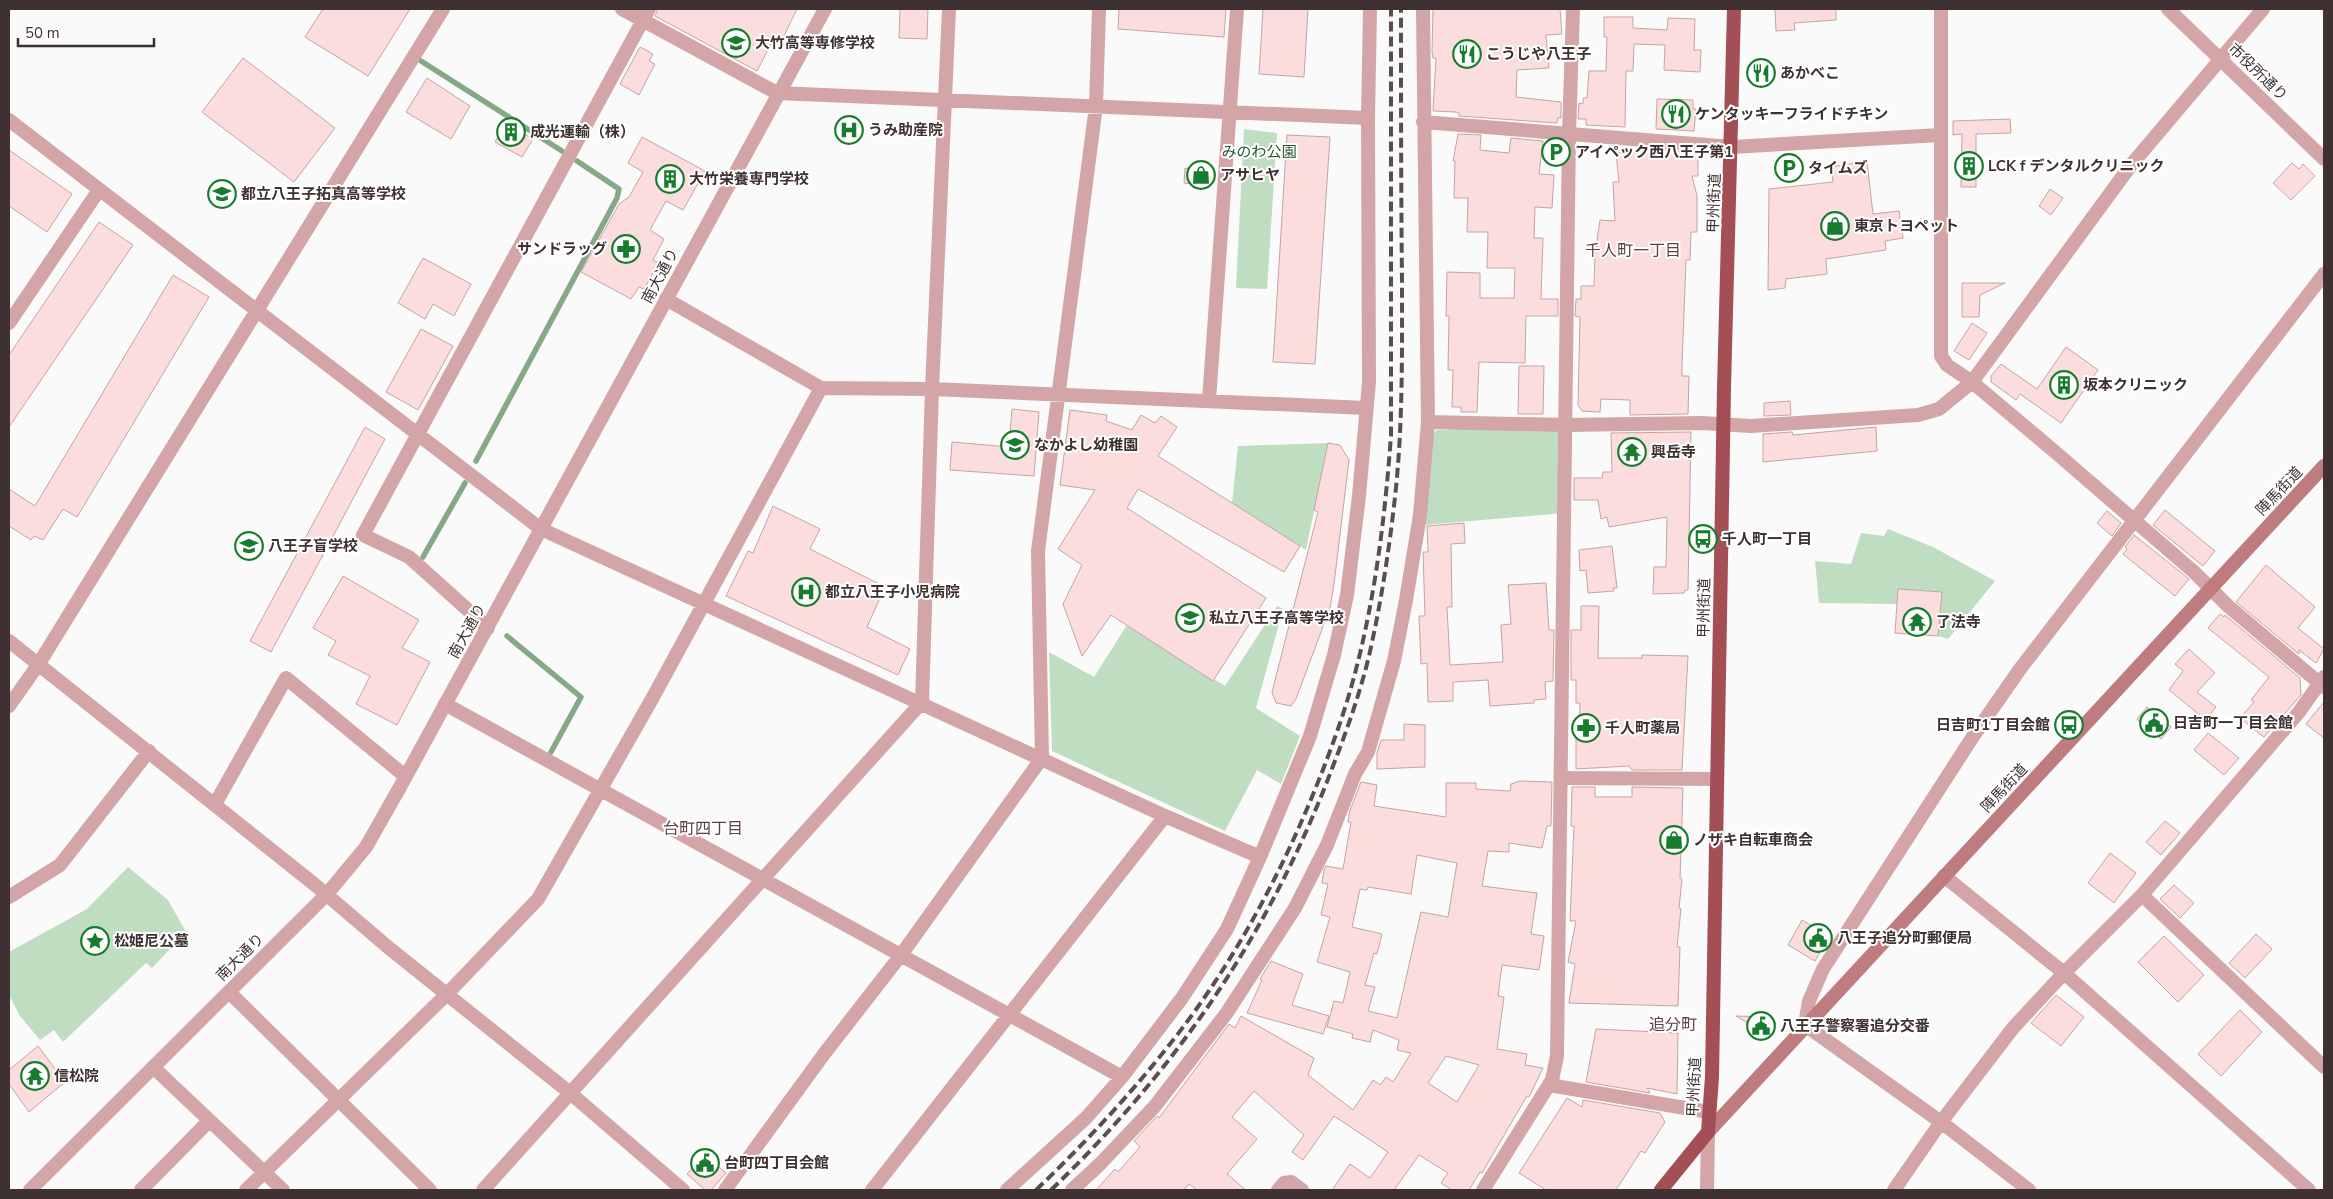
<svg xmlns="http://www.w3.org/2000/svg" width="2333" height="1199" viewBox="0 0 2333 1199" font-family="'Nunito Sans','Noto Sans JP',sans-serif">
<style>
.green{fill:#bfdec1}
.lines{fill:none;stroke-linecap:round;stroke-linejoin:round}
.stream{stroke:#85a887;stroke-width:5.5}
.building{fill:#fbdddd;stroke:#c7a3a3;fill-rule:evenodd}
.minor{stroke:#d4a5a6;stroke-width:14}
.tertiary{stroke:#d4a5a6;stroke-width:14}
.secondary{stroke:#be7c7e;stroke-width:14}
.trunk{stroke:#a44f55;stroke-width:14}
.rail{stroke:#594d4d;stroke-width:4;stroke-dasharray:10 5;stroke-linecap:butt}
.labels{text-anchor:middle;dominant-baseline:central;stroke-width:4;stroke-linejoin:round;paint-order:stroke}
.poi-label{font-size:15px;font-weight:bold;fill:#3f3131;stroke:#fff;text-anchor:start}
.street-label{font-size:15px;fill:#3f3131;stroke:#fff}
.park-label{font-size:15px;fill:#24572a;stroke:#fff}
.neighbourhood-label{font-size:16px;fill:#5f4142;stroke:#fff}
</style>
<rect width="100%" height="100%" fill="#fafafa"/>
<path class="green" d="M1244,129l33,4 -10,156 -31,-1z
M1566,425l-1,88 -141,12 8,-91 5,-4z
M1328,443l-22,107 -74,-47 6,-57z
M1888,529l45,18 62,34 -47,58 -10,-3 4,-44 -44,-3 -1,15 -78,-1 -4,-42 36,3 10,-31 23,3z
M1277,606l6,3 -27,99 44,28 -19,48 -24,-14 -32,61 -173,-80 -3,-99 45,25 33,-52 98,61z
M128,867l40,33 18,32 -34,36 -6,-5 -83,79 -9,-12 -14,10 -20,-24 -11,-21v-43l78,-43z"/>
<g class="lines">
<path class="stream" d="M421,61l141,90
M476,461l141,-263 2,-9 -42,-28
M423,557l42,-74
M507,636l74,61 -30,55"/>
</g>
<path class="building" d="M323,9h87l-42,67 -63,-39z
M658,9h139l-19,39 -7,-4 -14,27 -102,-55z
M900,9h28l-1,30 -28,-1z
M1119,9h107l-2,28 -106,-8z
M1263,9h45l-4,68 -45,-3z
M1433,9h127l2,25 -16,1 3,33 -32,2 -1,27 45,5v16h-3l-1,5 -98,-7v-3l-3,-1 -23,-1 3,-53h-3l-1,-6z
M1775,9h61v11l-42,3 1,7 -19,1z
M1604,17h29v11l34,2 1,-12 27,1 -1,31h7l-1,22 -36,-2 1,-25 -31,-1 -1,27h-7l-1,56 -39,-2v-6h-8l1,-16 4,1v-6h4l2,-27h17l1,-34h-3z
M640,47l13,7 -4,7 6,3 -16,31 -19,-11z
M243,58l92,70 -41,54 -92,-70z
M427,78l43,28 -19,33 -45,-27z
M1657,99l36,1v9h3l-2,22 -38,-2z
M2010,119l1,14 -35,1v53h-15l1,-53 -9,1v-14z
M505,123l28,16 -11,18 -27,-15z
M1458,134l23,1 -1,15 29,3 2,-15 32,3 -4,33 15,1 -2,33 -17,-1 -1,31h9l-2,61h17v17h-32l-1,47 -46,-1 -2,50h-16v-5h-9l1,-37h-5l1,-54h-3l1,-44 33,1v25h34l1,-30h-28l1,-36h-21l1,-34h-14l1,-37h-2z
M1287,135l43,2 -15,227 -42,-2z
M642,137l63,34 -22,39 -17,-9 -16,29 14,9 -11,21 6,3 -15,26 -5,-2 -8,12 -50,-27 38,-68 10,-7 14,-25 -15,-9z
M1654,149l43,4 1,2v21h-6l5,20v36h-6l-1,28h-4l-4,105v11h7l-1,38 -58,1v-15l-29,-1 -1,13 -18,-1 -4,-6 2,-88 -5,-1 1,-17h5v-13h13l1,-32 5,-34 15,1 -2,-39h6l-3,-29z
M9,150l63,44 -25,38 -38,-26z
M1867,161l6,53 26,-3 4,27 -18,3 1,9 -60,9 1,15 -41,5 -1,9 -17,2 1,-101 64,-7 -2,-15z
M2292,163l7,6 4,-5 12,12 -24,24 -18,-17z
M1185,168l23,4 -1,14 -23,-3z
M2050,189l13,9 -12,17 -12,-9z
M99,222l34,23 -124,182v-72z
M423,258l48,26 -17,32 -21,-12 -8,15 -27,-16z
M173,275l36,22 -132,220 -14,-8 -20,31 -9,-4 -3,4 -22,-14v-37l26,17z
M1962,283h43l-25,12 -1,22h-17z
M1972,323l15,10 -18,27 -15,-9z
M421,329l32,17 -35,64 -32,-18z
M2066,347l32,23 -37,53 -41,-29 -4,6 -25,-18v-6l10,-12 36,25z
M1519,366h25l-1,48h-25z
M1790,401l1,14 -27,1v-13z
M1012,409l27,3 -5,64 -84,-6 2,-28 57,5z
M1070,410l37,5 -1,6 26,9 9,-15 14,8 6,-7 16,11 -19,29 142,90 -16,26 -146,-83 -11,19 139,90 -53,83 -102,-66 -29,41 -19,-52 19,-39 -24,-16 37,-59 -35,-5z
M365,427l20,12 -114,213 -21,-11z
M1876,427l1,24 -114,11v-28l29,-2 1,3z
M1691,432l-3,158h-3l-1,3 -31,1 1,-27h12l1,-50 -58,10 -2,-10 -6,2 -3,-19h-24v-22h28l1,-6h9l-1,-39z
M1328,443l12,2 9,15 -15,124 -4,24 -34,91 -5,7 -15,-3 -4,-11 46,-180 -4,-2z
M773,506l47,23 -10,20 75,38 -18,40 43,22 -12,26 -172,-79 22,-45 5,2z
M2165,510l50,41 -12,15 -50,-41z
M2107,511l14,12 -9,13 -15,-13z
M1464,523l1,20 -14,1 1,63h-5l3,58 53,-3 -2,-37 10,-1 -3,-39 38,-2 3,47h5l-1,51 -8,1 1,17 -12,1v3l-44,3 -2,-26 -35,2v19l-25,1 -1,-39 -6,1 -2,-48h6l-2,-64h5l-1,-26z
M2134,535l55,44 -14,17 -52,-42 4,-5 -2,-2z
M1612,546l5,42h-4l1,3 -26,2 -2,-23 -6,1 -1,-21z
M2266,565l49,42 -17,21 26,21 -8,14 -17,-13v4l-63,-52z
M343,576l76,44 -17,28 28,14 -33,63 -41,-21 14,-28 -42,-21 8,-14 -23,-13z
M1898,589l44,3 -4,44 -43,-3z
M1581,606h18l-1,52h44v-3l46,1 -6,114h-50l-3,-4 -53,3v-31h3l1,-35h-4v-23h-5v-50h10z
M2220,614l4,3 1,-2 75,63 1,17 -37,42 -24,-19 14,-16 -3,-2 18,-23 -61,-49z
M2189,649l26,24 -18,19 19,15 -10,13 -37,-30 14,-19 -8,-7z
M2324,702v36l-18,-14z
M2147,707l24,20 -10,12 -24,-20z
M1404,724l21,1v42l-48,2v-16l4,-13h23z
M2208,733l31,25 -15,17 -30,-25z
M1520,781l32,1 -1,44h-4l-5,22 -33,-5v9l-21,-1 -6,35 55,7 -6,41 13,2 -5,34 -37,-5 -4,31 6,1 -7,52 30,5 -2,11 18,3 -14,29 -2,-1 -45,77 -2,-1 -11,18h-17l-11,-7 7,-10 -29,-18 -25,35h-62l18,-26 20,14 18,-26 -54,-36 -31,44 -11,-8 12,-17 -50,-44 -22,26 25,22 -30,35 19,16h-49l-8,-6 -5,6h-88l19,-21 3,3 22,-25 -6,-6 23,-25 2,2 70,-94 6,4 6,-12 73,42 -6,17 45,35 20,-30 7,5 6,-8 7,5 18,-29 -14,-3 2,-10 -26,-10 -3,12 -18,-4 1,-4 -26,-7 7,-26 9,2 7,-31 -33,-10 13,-45 -9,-2 7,-31 -6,-1 2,-13 2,-4 17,3 8,-47h-3l2,-12 11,-28 16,3 -3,21 72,11v-34h30v6l34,2 1,-7zM1417,855l40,8 -9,54 -27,-5 -24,106 -29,-7 7,-24 -10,-2 9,-32 3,1 5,-20 -30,-7 8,-38 7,1 1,-3 43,7zM1446,1056l33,9 -22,37 -29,-19z
M1572,787h23v10h37v-10l51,1 -3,90 2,1 -3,29 2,1 -4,38h3l-2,59 -109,-3 6,-39 -7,-2 8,-41h-6l4,-95h-3z
M2165,821l15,12 -19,22 -15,-13z
M2110,853l26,20 -22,30 -26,-20z
M2174,885l20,18 -14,15 -20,-19z
M1802,920l27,16 -14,25 -27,-16z
M2256,934l16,15 -27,29 -16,-15z
M2164,936l40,39 -26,27 -40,-40z
M1271,961l32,13 -11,31 37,11 -6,18 -76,-21 15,-33 -2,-1z
M2056,995l28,22 -23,29 -30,-23z
M2240,1010l22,22 -41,44 -23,-22z
M1736,1016l32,1 8,6 -8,12z
M1596,1029l82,4 -1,61 -30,-6 3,5 -64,-11z
M38,1046l27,36 -36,30 -20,-28v-14z
M1567,1098l15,9 1,-7 77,13 5,9 -20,31 -4,-2 -25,39h-70l-27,-17z
M704,1154l22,19 -15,17h-6l-18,-16z"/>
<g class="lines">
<path class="minor" d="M622,9l155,84 591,25
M1941,9v347l6,9 25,17 82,69 140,121 34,34 96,81
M9,120l532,409 624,287 95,41
M1423,122l309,25 208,-12
M666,299l155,89 111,1 434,19
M9,323l90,-133
M1209,400l28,-391
M1428,422l138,3 136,-2 49,3 167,-11 21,-6 33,-27 159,-217 132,-156
M488,628l-79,-71 -46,-22 286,-526
M9,641l305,243 75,64 180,144 114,98
M445,704l677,373
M9,706l29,-41 405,-656
M1561,778l156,1
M215,804l71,-126 119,98
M1944,876l120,97 245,217
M2142,895l182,172
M9,897l51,-32 89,-114
M229,992l201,198
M153,1067l130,123
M1549,1085l160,27
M141,1190l68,-69
M246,1190l201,-196 91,-95 114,-200 169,-311
M483,1190l439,-488 10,-313 17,-380
M725,1190l99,-136 77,-99 141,-197 -4,-207 58,-445 3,-97
M872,1190l293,-374
M1007,1190l79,-72 36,-41 60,-79 45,-69 33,-72 50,-121 24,-81 13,-60 12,-99 10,-114 -1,-264 2,-109
M1072,1190l28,-26 55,-58 71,-92 69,-106 32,-63 28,-71 13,-22 26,-91 12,-61 14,-85 8,-93 -5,-413
M1278,1190l6,-7 7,-1 11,8
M1894,1190l47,-68 72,-94 51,-55 78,-78 157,-183 25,-35
M2029,1190l-88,-68 -136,-97 4,-24 14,-32 149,-231 48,-69 304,-395"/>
<path class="tertiary" d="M2168,9l156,150
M30,1190l297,-296 39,-47 34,-60 425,-778
M1483,1190l69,-110 5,-24 12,-922 4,-125
M1707,1190l1,-58"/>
<path class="secondary" d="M1708,1132l616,-666"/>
<path class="trunk" d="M1661,1190l47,-58 4,-55 12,-689 10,-379"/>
<path class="rail" d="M1036,1190c48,-46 93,-94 134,-146 74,-93 130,-206 169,-318 32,-93 45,-194 52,-291v-426
M1051,1190c127,-122 220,-259 282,-424 14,-36 27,-73 36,-110 12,-53 20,-105 26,-159 8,-72 7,-146 7,-218 -1,-90 -1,-180 -1,-270"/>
</g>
<defs>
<symbol id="university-ring" viewBox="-11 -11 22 22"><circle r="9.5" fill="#fff" stroke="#187c2e" stroke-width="1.5"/><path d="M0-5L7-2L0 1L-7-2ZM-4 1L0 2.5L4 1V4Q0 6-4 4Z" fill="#187c2e"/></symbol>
<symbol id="restaurant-ring" viewBox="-11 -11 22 22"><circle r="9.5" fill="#fff" stroke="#187c2e" stroke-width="1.5"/><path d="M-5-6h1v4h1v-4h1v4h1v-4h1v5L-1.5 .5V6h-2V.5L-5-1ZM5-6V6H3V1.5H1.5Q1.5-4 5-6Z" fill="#187c2e"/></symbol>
<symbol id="hospital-ring" viewBox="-11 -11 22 22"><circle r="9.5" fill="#fff" stroke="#187c2e" stroke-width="1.5"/><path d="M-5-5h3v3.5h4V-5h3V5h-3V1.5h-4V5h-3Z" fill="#187c2e"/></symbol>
<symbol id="building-ring" viewBox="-11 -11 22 22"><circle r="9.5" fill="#fff" stroke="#187c2e" stroke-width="1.5"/><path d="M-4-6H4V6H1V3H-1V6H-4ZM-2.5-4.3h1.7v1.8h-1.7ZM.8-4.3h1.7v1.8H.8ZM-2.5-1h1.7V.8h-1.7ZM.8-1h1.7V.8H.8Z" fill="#187c2e"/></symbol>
<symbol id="parking-ring" viewBox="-11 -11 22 22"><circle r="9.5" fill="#fff" stroke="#187c2e" stroke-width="1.5"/><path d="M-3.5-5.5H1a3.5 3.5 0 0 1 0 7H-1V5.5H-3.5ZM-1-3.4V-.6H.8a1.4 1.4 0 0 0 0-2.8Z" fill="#187c2e"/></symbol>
<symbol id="shop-ring" viewBox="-11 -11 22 22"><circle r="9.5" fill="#fff" stroke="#187c2e" stroke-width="1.5"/><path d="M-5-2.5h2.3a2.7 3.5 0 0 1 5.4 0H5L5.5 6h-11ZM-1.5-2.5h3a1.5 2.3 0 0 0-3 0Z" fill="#187c2e"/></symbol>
<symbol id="school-ring" viewBox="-11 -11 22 22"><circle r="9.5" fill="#fff" stroke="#187c2e" stroke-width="1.5"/><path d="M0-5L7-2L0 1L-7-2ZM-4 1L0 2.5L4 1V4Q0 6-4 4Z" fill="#187c2e"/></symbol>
<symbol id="pharmacy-ring" viewBox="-11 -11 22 22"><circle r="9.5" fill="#fff" stroke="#187c2e" stroke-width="1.5"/><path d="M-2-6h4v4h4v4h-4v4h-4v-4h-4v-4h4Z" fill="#187c2e"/></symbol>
<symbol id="temple-ring" viewBox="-11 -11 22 22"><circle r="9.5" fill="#fff" stroke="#187c2e" stroke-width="1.5"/><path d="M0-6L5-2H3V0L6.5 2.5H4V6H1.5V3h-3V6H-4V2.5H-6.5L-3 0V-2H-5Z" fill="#187c2e"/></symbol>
<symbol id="bus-ring" viewBox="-11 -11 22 22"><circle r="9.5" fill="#fff" stroke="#187c2e" stroke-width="1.5"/><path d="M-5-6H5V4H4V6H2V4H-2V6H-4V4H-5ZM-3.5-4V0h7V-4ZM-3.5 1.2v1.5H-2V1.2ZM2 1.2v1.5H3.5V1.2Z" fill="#187c2e"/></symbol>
<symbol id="civic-ring" viewBox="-11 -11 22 22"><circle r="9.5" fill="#fff" stroke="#187c2e" stroke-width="1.5"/><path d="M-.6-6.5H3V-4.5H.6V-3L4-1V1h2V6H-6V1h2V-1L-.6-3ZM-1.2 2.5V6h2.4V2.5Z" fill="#187c2e"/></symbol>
<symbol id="sight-ring" viewBox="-11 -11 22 22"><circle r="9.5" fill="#fff" stroke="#187c2e" stroke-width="1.5"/><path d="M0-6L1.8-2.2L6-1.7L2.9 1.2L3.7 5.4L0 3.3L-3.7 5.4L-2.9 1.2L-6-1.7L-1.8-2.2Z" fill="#187c2e"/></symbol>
</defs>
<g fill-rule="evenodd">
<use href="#university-ring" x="720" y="27" width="32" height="32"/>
<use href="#restaurant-ring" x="1451" y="38" width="32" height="32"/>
<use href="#restaurant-ring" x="1745" y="57" width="32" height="32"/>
<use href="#restaurant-ring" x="1660" y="98" width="32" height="32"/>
<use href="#hospital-ring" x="833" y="114" width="32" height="32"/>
<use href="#building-ring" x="495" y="116" width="32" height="32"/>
<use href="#parking-ring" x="1540" y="136" width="32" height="32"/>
<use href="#building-ring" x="1953" y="150" width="32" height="32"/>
<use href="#parking-ring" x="1773" y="152" width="32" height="32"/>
<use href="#shop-ring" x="1185" y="159" width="32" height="32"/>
<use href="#building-ring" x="654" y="163" width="32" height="32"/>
<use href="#school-ring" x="206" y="178" width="32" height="32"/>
<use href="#shop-ring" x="1819" y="210" width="32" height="32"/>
<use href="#pharmacy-ring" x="610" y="233" width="32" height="32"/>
<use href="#building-ring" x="2048" y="369" width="32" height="32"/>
<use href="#school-ring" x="999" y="429" width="32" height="32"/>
<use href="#temple-ring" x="1616" y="436" width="32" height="32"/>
<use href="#bus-ring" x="1687" y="523" width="32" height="32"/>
<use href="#school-ring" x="233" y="530" width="32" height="32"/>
<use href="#hospital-ring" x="790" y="576" width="32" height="32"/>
<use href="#school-ring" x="1174" y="602" width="32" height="32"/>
<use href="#temple-ring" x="1901" y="606" width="32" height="32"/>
<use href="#civic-ring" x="2138" y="707" width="32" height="32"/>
<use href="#bus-ring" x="2053" y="709" width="32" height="32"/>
<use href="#pharmacy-ring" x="1570" y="712" width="32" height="32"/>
<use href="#shop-ring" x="1658" y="824" width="32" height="32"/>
<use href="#civic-ring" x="1802" y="922" width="32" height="32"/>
<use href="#sight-ring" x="79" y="925" width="32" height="32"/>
<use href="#civic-ring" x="1745" y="1010" width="32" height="32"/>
<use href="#temple-ring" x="19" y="1060" width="32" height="32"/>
<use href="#civic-ring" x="689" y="1147" width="32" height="32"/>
</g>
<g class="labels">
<g class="poi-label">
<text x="755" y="43">大竹高等専修学校</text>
<text x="1486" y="54">こうじや八王子</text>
<text x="1780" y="73">あかべこ</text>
<text x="1695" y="114">ケンタッキーフライドチキン</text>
<text x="868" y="130">うみ助産院</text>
<text x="530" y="132">成光運輸（株）</text>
<text x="1575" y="152">アイペック西八王子第1</text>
<text x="1988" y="166">LCK f デンタルクリニック</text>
<text x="1808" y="168">タイムズ</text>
<text x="1220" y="175">アサヒヤ</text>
<text x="689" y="179">大竹栄養専門学校</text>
<text x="241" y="194">都立八王子拓真高等学校</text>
<text x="1854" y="226">東京トヨペット</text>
<text x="607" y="249" text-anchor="end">サンドラッグ</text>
<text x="2083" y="385">坂本クリニック</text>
<text x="1034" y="445">なかよし幼稚園</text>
<text x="1651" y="452">興岳寺</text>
<text x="1722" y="539">千人町一丁目</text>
<text x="268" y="546">八王子盲学校</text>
<text x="825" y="592">都立八王子小児病院</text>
<text x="1209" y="618">私立八王子高等学校</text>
<text x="1936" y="622">了法寺</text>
<text x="2173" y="723">日吉町一丁目会館</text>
<text x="2050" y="725" text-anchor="end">日吉町1丁目会館</text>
<text x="1605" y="728">千人町薬局</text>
<text x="1693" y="840">ノザキ自転車商会</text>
<text x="1837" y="938">八王子追分町郵便局</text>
<text x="114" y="941">松姫尼公墓</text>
<text x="1780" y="1026">八王子警察署追分交番</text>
<text x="54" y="1076">信松院</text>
<text x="724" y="1163">台町四丁目会館</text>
</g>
<g class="street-label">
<text transform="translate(2258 72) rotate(44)">市役所通り</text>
<text transform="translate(1714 203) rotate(-88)">甲州街道</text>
<text transform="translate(660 276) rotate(-62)">南大通り</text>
<text transform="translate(2279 491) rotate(-47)">陣馬街道</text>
<text transform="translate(1704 608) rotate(-89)">甲州街道</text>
<text transform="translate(467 631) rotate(-61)">南大通り</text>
<text transform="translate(2004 788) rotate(-47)">陣馬街道</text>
<text transform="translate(240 957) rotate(-45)">南大通り</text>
<text transform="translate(1694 1087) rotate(-87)">甲州街道</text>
</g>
<g class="park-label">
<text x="1259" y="152">みのわ公園</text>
</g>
<g class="neighbourhood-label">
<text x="1633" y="251">千人町一丁目</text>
<text x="703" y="829">台町四丁目</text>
<text x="1673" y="1025">追分町</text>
</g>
</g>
<rect width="2333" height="1199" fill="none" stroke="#3f3131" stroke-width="20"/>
<path d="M18 38v8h136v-8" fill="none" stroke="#3f3131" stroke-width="2.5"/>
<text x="25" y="38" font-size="15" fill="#3f3131" stroke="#ffffff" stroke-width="4" paint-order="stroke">50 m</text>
</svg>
